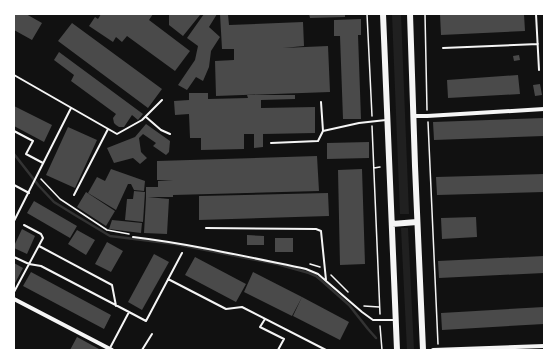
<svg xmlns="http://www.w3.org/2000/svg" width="558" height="364" viewBox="0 0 558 364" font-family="'DM Sans',sans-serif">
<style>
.green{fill:#202020}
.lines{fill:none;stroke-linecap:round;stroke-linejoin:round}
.stream{stroke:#333;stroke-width:2.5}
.building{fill:#4a4a4a}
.path{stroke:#f5f5f5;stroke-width:1.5}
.service{stroke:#f5f5f5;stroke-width:2}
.minor{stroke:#f5f5f5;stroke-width:4}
.secondary{stroke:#f5f5f5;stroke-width:6}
</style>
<rect width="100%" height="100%" fill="#111"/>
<path class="green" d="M392,14h9l8,200h-9z
M401,228h7l6,122h-7z"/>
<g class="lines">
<path class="stream" d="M14,154l25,32 15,16 21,13 35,21 65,8 102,20 32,9 7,3 6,5 27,24 19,24 8,9"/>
</g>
<path class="building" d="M14,14h12l16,9 -10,17 -18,-10z
M101,14h52l-4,6 41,31 -15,20 -48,-35 -5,6 -6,-5 -3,5 -24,-16 6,-9 3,2z
M169,14h2l29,1 -17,21 -14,-11z
M204,14l4,1v-1h9l-8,13 11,10 -9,14 -2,16 -6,14 -7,-4 -9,13 -9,-5 17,-25 3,-14 -11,-8z
M220,14h8l1,11 74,-3 1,24 -21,2 45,-2 2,46 -114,4 -1,-35 19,-1v-11h-12z
M309,14h36v3l-35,1z
M440,14h84l1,17 -84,4z
M361,19v16h-3l3,84h-18l-3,-83h-6v-16z
M72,23l90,66 -14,19 -90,-67z
M59,52l84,62 -5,6 -6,-5 -8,12h-5l-3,-2 -2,-2 -1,-5 3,-4 -45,-33 3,-6 -20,-15z
M519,55l1,5 -6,1 -1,-5z
M518,75l2,19 -72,4 -1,-18z
M540,84l2,11 -7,1 -2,-11z
M189,93h19v6l40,-1 -1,-3h48v4l-34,1v8l54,-1v26l-52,1v13l-9,1v-14h-10v15l-43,1v-12h-11l-1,-24 -14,1 -1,-14 15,-1z
M14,106l38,19 -8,17 -30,-16z
M544,118v18l-110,4 -1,-18z
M146,124l24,17 -1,11 -3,3 -13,-9 3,-3 -13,-9 -4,4 2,14 6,6 -7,6 -7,-6 -19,5 -7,-15 28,-11z
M68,127l29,13 -22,48 -29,-13z
M369,142v16l-42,1v-16z
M317,156l2,35 -146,4v2h-25l21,2 -2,35 -23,-1 2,-35v-11h12v-6l15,-1h-16v-19z
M111,169l34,12 -1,10 -10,-1 -3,-6h-3l-12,26 -28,-17 9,-16 8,4z
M362,169l3,95 -25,1 -2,-95z
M544,174v18l-107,3 -1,-18z
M134,191l11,1 -2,30 -18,-2 2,-21h6z
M86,192l29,19 -9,15 -29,-19z
M328,193l1,23 -130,4v-24z
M34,201l43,25 -7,12 -43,-25z
M476,217l1,20 -35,2 -1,-21z
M112,220l30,3 -1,10 -32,-4z
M22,229l13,7 -8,18 -13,-6v-2z
M77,230l18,10 -9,15 -18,-11z
M247,235l17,1v9h-17z
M275,238h18v14h-18z
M107,242l16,9 -12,21 -16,-8z
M154,254l15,8 -27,48 -14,-8z
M544,256v17l-105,5 -1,-17z
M195,257l51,27 -10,18 -51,-27z
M14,263l9,5 -9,17z
M31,272l80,43 -7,14 -81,-43z
M253,272l49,25 -10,19 -48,-24z
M302,297l47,25 -9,18 -47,-24z
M544,307v17l-102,6 -1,-17z
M77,337l22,12 -1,1h-28z"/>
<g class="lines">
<path class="path" d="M367,14l5,102
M425,14l2,96
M428,122l10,222
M372,126l8,188
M374,168l6,-1
M41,179l19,20 47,31 22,4
M310,264l10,3
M331,275l17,17
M364,306l15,1
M380,326l2,24"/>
<path class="service" d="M536,14l3,56
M443,48l95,-4
M14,75l103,59 25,-14 20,-20
M321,102l2,29 36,-8 27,-3
M146,117l15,13 9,4
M14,131l19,10 -7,13 17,9
M271,143l47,-2 5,-10
M14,185l15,8
M74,195l34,-66
M14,221l57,-113
M206,228l110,1 5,2 5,49
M133,237c58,7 115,20 173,32l12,5 44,38 11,8h22
M39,246l73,39 4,21
M14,257l15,7 12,2 88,46
M168,279l58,30 16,-2 84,43
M14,292l29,-54 -2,-4 -17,-9
M265,319l-5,8 24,12 -6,11
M110,348l19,-36 17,9 36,-68
M142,350l10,-16"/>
<path class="minor" d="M413,116h14l117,-7
M14,299l98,51
M433,350l111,-4"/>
<path class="secondary" d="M383,14l14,336
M410,14l5,152 8,184
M392,224l25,-2"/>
</g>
<rect width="558" height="364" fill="none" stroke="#ffffff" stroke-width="30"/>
</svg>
